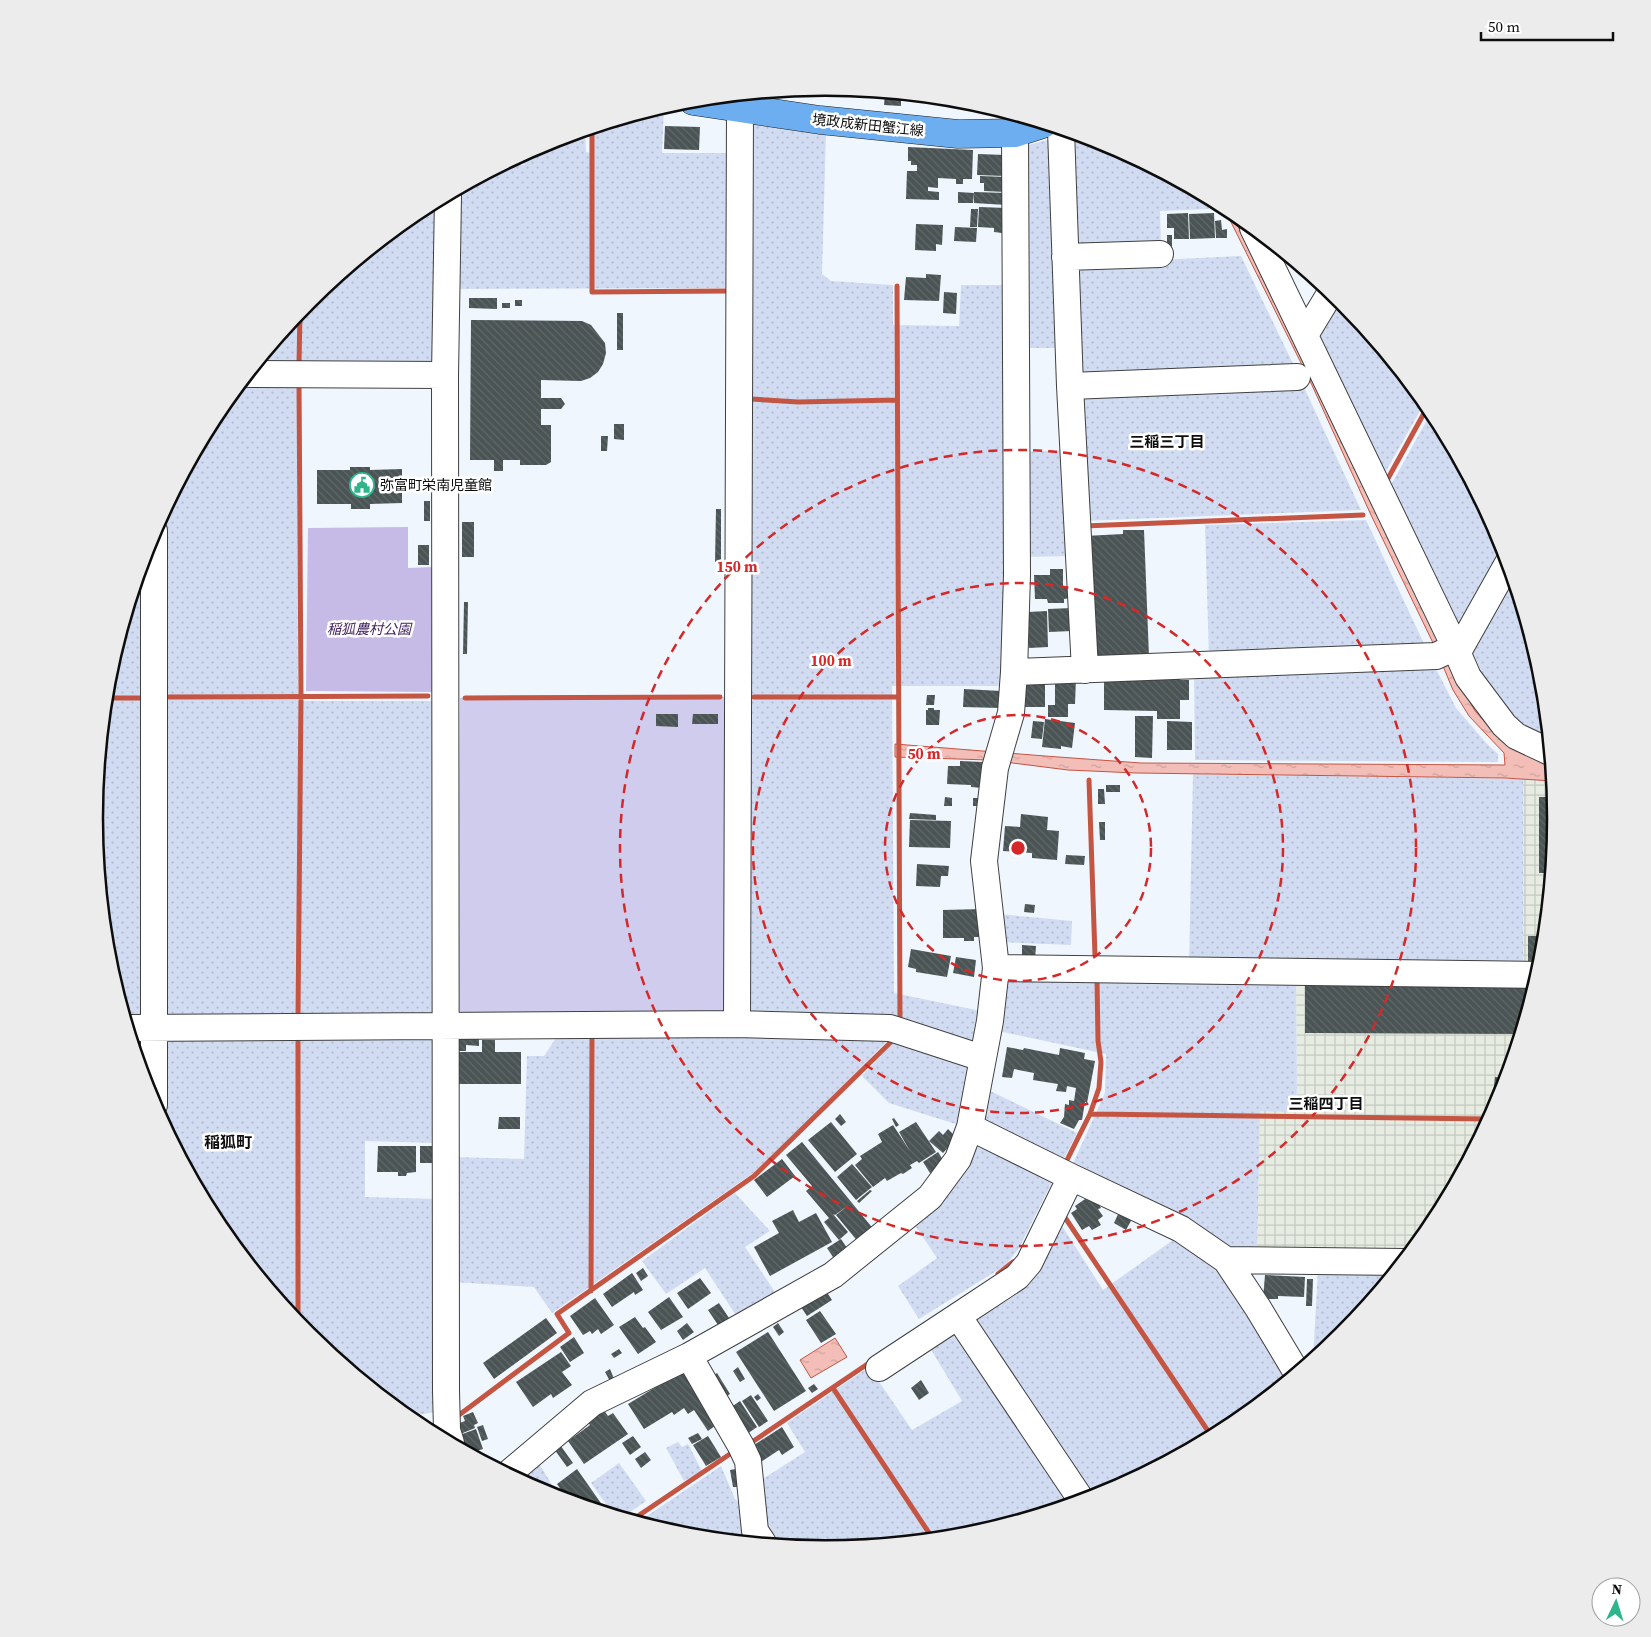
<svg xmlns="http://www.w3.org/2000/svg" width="1651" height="1637" viewBox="0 0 1651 1637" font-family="'Source Serif 4','Noto Sans JP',serif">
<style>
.industrial{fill:url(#industrial-grid)}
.farmland{fill:url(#farmland-dots)}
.park{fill:#c5bbe6}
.pitch{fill:#cfccee}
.water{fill:url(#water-ripples);stroke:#c45543}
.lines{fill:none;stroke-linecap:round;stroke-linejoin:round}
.stream{stroke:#c45543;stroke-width:5}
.building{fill:url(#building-back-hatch)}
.minor-casing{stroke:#404040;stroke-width:28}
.major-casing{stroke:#1e1e1e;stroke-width:29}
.minor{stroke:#fff;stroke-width:26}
.major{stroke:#6daef0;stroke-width:28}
.ring{fill:none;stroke:#d62828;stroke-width:2.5;stroke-dasharray:9 6}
.labels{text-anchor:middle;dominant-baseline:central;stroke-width:5;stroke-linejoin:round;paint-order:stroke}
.street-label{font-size:14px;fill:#0d0d0d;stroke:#fff}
.poi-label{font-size:14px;fill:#0d0d0d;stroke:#fff;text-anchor:start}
.park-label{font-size:14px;font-style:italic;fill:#442261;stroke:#fff}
.neighbourhood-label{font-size:15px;font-weight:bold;fill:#0d0d0d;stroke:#fff}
.quarter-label{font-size:16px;font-weight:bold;fill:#0d0d0d;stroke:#fff}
.rim{fill:none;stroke:#0d0d0d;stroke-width:2.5}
.centre{fill:#d62828;stroke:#fff;stroke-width:2.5}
.ring-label{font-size:15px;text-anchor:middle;font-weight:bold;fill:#d62828;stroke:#fff;stroke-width:5;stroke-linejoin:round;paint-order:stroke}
</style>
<defs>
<pattern id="industrial-grid" width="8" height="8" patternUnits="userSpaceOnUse" patternTransform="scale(1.25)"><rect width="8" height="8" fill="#e6ece2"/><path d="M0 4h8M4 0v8" fill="none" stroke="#c4c9c1"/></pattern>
<pattern id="farmland-dots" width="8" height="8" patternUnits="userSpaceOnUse" patternTransform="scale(1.25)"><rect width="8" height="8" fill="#d1dcf2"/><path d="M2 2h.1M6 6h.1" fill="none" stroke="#b2bcce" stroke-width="1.8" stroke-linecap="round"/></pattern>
<pattern id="water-ripples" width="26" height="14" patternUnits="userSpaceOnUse" patternTransform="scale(1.25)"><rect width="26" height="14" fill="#f2beb7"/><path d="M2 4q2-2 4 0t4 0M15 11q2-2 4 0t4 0" fill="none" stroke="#cea29c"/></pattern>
<pattern id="building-back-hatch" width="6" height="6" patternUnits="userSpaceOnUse" patternTransform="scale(1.25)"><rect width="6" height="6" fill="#4b5455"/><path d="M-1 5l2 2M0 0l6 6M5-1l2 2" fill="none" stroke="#606868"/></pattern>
</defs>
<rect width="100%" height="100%" fill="#eff6fe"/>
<path class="industrial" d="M1523,779l30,2 3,38 -15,147h-18z
M1296,976l240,6 -35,117 -68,126 -23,29 -153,-1 3,-142h37z"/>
<path class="farmland" d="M664,107l-2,46h65l1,135 -273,1 1,-98 50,-26h18l1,-11 21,-11 39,-12 1,21 5,1 1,-24z
M758,119l68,12 -4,143 9,7 62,4v40l66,1 2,-41h46l-1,401h-114l2,307 87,18 -5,34 -230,-28 1,-888z
M1055,138l6,210h-37l4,-203z
M1089,138l17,5 97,53 7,13 -50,2 1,38h-91l-4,-110z
M437,201l-3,164h-177l52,-64 111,-90z
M1241,256l56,116 -222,9 -3,-117z
M1336,296l7,6 82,100 -44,78 -65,-151z
M1301,381l60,129 -278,11 -6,-130z
M243,382h54l1,319h141l-1,315 -276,2 2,-504 54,-102z
M1432,411l69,128 6,19 -45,79 -75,-145z
M1068,450l3,106 -48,1v-105z
M1366,520l60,128 -217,9 -4,-132z
M148,546v471l-21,4 -19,-60 -13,-143 14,-142z
M1510,570l33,106 6,69 -24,-11 -49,-56 -7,-35z
M1433,663l23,45 31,36 11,10v8l-303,-2 -1,-88z
M1193,774l330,5v190l-334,-4z
M999,914l73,7 -1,24 -70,-3z
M1296,976l1,136 -37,-1 -3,145h-30l-157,-86 35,-77 1,-39 -112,-24 8,-53z
M558,1035l333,2 -88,89 -50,47 -201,140 -18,-26 -81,-5v-125l71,2 3,-103h17z
M132,1037h12l4,54z
M438,1037l-1,106 -72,-2v56l72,2 3,212 -33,6 -99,-82 -90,-111 -57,-105 1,-81z
M898,1038l77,25 -13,63 -73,-23 -27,-27z
M982,1087l95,46 -17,33 -74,-38 -8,-16z
M982,1143l73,33 -36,72 -13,17 -87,54 -21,-33 39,-28 -25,-37 25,-20z
M735,1193l35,38 -25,16 34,51 -40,22 -34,-52 -39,26 -24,-33z
M1057,1218l46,72 77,-55 45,32 67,110 -61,49 -126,68 -18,5 -117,-186z
M1318,1270h78l-54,66 -29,23z
M956,1324l120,179 -108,33 -143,13 -56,-5 -14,-60 50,-32 -18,-29 82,-56 43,63 50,-29 -35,-58z
M678,1442l4,5 6,-3 14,27 -18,10 -18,-33z
M535,1457l25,41 -15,-4 -32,-17z
M619,1463l27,38 -23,16 -10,-3 -22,-31z
M721,1466l14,33 9,8 13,36 -74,-8 -45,-13z"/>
<path class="park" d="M408,527v41l25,-1 1,125 -128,-1 2,-163z"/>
<path class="pitch" d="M727,697l-1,315 -262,4 -7,-9 3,-309z"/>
<path class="water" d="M911,96l57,6 8,2 -65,-5z
M1223,206l7,4 143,290 88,186 14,25 17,19 59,31 2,20 -48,-3 -369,-5 -68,-3 -79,-10 -94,-3v-13l150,12 96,7 364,2 -1,-12 -35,-37 -16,-26 -18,-43 -64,-132 -60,-132z
M835,1338l12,19 -36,21 -11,-18z"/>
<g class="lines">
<path class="stream" d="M592,129v163l136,-1
M897,286l3,737
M299,364l1,-52
M751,399l47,3 99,-2
M1386,482l42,-76
M1084,526l279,-11
M169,697l259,-1
M754,697h144
M106,698h36
M465,698l255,-1
M1089,780l6,176
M298,1017l3,-320 -2,-315
M298,1042v281
M1090,1114l397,5 2,-7h4
M1064,1166l26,-52 9,-26 2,-26 -3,-21 -1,-62
M1064,1216l148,221
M998,1274l15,-12
M591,1291l1,-255
M833,1388l100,151
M459,1415l110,-82 -12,-19 197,-138 141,-138
M752,1442l120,-81
M632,1520l98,-66"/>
</g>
<path class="building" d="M784,92v3l-12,-1v-1z
M885,94l16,1v11l-17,-1z
M665,126l35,1 -1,23 -35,-1z
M908,147l65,3 -1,29h-9v5h-7v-5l-18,-1v10l-10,-1v4l11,1v8l-33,-1 1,-28h10v-6h-6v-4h-3z
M978,154l27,1 -1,21 -27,-1z
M980,176l27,1 -1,15 -22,-1v-8h-4z
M958,192l16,1 -1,10h-15z
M974,192l33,1 -1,12 -32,-2z
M979,207l28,1 -5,25 -8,-1v-4l-16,-1z
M971,209h7l-1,18h-7z
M1188,213l1,26h-15v-11h-7v-14z
M1214,213l1,25 -25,1 -1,-25z
M1221,220l1,10 5,-1v9h-11l-1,-17z
M916,224l27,1 -1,20 -6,-1v7l-21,-1z
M955,227l22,1 -1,14 -22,-1z
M1167,235h5v11h-5z
M926,274l15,1 -2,26 -35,-1 2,-23 20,1z
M944,292l13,1 -1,21 -13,-1z
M469,298h28v11l-28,-1z
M515,300h7v6h-7z
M502,303h8v5h-8z
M617,313h6v37h-6z
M471,320l111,1 9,4 14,18 1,10 -3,11 -5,8 -8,6 -9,3 -40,-1v18h20l4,6 -4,5h-20v16h10v37l-5,3h-26v-5h-17v11h-9v-11h-24z
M614,424h10v16l-10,-1z
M601,436h7l-1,15h-6z
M350,467h20v3l32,-1v34l-32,1v5h-19v-5h-34v-34h33z
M424,501h6v20h-6z
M716,509h5v53h-6z
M462,522h12v35h-12z
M1123,530h21l5,127 -59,3 -5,-124 38,-2z
M418,545h11v20h-11z
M1050,569h13v17h7v12l-6,1v4h-16l-1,-4h-12l-1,-24h16z
M464,602h4l-1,52h-4z
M1071,608l1,23 -23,1 -1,-23z
M1047,611l1,36 -19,1 -1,-36z
M1104,675l76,1v4h9v20h-9v19h-23v-8l-53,-1z
M1055,678h21l-1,26h-7v13h-20v-12h7z
M1026,680h19v27h-20z
M964,689l37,2 -1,17 -37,-1z
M927,695h8l-1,10h-8z
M928,708h6v2h6l-1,15h-13v-15h2z
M656,714h22v13l-22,-1z
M693,714h25v10h-26z
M1135,716h18l-1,42 -17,-1z
M1045,719l30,4 -3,25 -11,-2v3l-19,-2z
M1033,721l11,1 -2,17 -11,-1z
M1167,721l25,1v28h-25z
M960,761l23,1 -1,26 -11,-1v-2l-24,-1 1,-18h12z
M1106,785h14v7h-14z
M1098,789h6l1,15h-7z
M945,797l7,1v8h-8z
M1539,797h15l2,22 -5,54h-12z
M973,798h6v8h-6z
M910,813l26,2v5l-27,-1z
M1021,814l27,3 -1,13 12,1 -2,29 -25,-2v-5l-29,-2 2,-25 15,1z
M910,820l41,1 -1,27 -41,-1z
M1099,822h6v18h-5z
M1066,855l19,1 -1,9 -19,-1z
M917,864l32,2 -1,10h-7l-1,11 -24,-1z
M1025,904l10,1 -1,8 -10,-1z
M982,909l1,28h-9v4h-10v-3h-21v-28z
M1528,936h14v28h-14z
M1022,945l14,1 -1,14 -13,-1z
M911,949l40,7 -4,21 -31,-5v-3l-8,-2z
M956,957l20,3 -2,17 -21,-4z
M1305,984l230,1 -15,49 -215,-1z
M456,1036h23v10l-13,-1v6h-11z
M482,1040h13v12h26v32h-66v-32h27z
M1007,1047l16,3 1,-2 35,7 1,-7 25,5 -1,6 11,2 -8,42 -2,-1 -3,18h-3l-5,9 -14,-6 4,-6 1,-13 4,1v-5l5,1 2,-13 -9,-2 -1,6 -10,-1 2,-7 -25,-4 1,-7 -20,-4 -2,9 -10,-1z
M1495,1077l12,1 -9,25h-6z
M840,1114l6,8 -5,4 -6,-7z
M499,1117h21v12h-22z
M894,1118l5,7 -3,2 -4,-8z
M831,1122l26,32 -22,18 -27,-32z
M916,1122l20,30 -17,11 -2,-2 -7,4 2,3 -9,6 -2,-1 -14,8 -2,-3 -12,9 -18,-22 7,-6 -2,-3 22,-14 -4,-8 15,-9 17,26 -11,-19z
M948,1129l9,9 -14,15 -14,-12 10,-10 4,4z
M802,1142l73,89 -16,12 -23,-28 14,-11 -15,11 -2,-1 15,18 -9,8 -15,-18 5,-4 -23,-27 6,-5 -26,-31z
M378,1146h38v26l-9,1 -1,3h-8v-4h-21z
M420,1146h15v17h-15z
M938,1152l7,11 -15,10 -7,-11z
M782,1159l13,17 -28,21 -13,-17z
M852,1164l20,23 -16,13 -19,-23z
M870,1190l2,1 -13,12 -2,-2z
M1088,1197l8,3 5,8 -3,1 5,7 -5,4 3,5 -9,5 -3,-4 -7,4 -11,-17 6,-4 -2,-3z
M793,1210l6,12 17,-9 16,29 -62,34 -16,-29 25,-14 -7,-12z
M1119,1212l13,7 -6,11 -12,-7z
M841,1239l8,12 -14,9 -8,-12z
M643,1268l5,8 -7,5 -5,-8z
M632,1273l11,17 -8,5 -1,-3 -22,15 -9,-13z
M1265,1275l40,2 -1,20 -26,-1v3h-15z
M700,1278l11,15 -23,16 -11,-16z
M1307,1279h6l-1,27h-6z
M824,1288l8,12 -25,16 -8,-12z
M669,1297l14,20 -22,13 -13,-18z
M595,1298l19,27 -13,9 -3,-5 -6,5 -2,-3 -7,4 -13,-19z
M719,1303l10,15 -11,7 -10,-15z
M820,1311l16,23 -15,9 -15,-23z
M635,1317l8,11 2,-1 11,15 -18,12 -19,-27z
M546,1318l11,15 -63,46 -11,-16z
M687,1323l7,9 -11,8 -6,-9z
M778,1323l6,9 -5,4 -6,-9z
M768,1332l38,59 -32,20 -38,-59z
M574,1337l10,16 -14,9 -10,-15z
M619,1349l3,4 -8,5 -3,-4z
M561,1352l10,14 -9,6 10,13 -19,13 -2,-4 -18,13 -17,-25z
M738,1367l7,12 -5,3 -7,-11z
M610,1369l5,12 -4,2 -6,-11z
M686,1370l33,53 -11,8 -14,-21 -6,4 -4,-6 -10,7 -2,-3 -28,17 -16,-25 28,-17 -2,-3z
M717,1373l13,21 -6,4 -13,-21z
M921,1380l8,13 -10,7 -8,-12z
M814,1384l4,5 -6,4 -4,-5z
M758,1394l3,4 -4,3 -3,-4z
M751,1395l17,26 -9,6 -17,-26z
M740,1401l17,26 -10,7 -17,-26z
M603,1409l5,7 5,-3 15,21 -44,30 -16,-23 22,-16 -3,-4z
M473,1412l5,11 -4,2 1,3 -17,7 -4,-10 11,-4 -2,-5z
M483,1425l5,14 -6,2 -5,-14z
M782,1427l12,20 -12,8 -3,-5 -18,12 -10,-15z
M476,1429l7,20 -13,4 -8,-4 -5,-13z
M698,1433l4,6 -10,5 -4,-6z
M633,1436l8,11 -11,8 -8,-12z
M708,1436l13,21 -15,9 -13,-21z
M558,1442l15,21 -6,4 -15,-21z
M645,1452l6,8 -10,8 -6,-9z
M577,1469l28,40 -3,2 -33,-10 -12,-17z
M736,1469l3,18h-6l-3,-17z"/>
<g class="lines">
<defs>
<path id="minor" d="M1061,130l9,256 15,284
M448,196l-3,179 1,1016 1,39 4,13
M1253,228l202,419 13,30 36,48 12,11 34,16
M1065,257l95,-3
M1305,335l26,-43
M249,374l196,1
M1070,386l227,-9
M1458,652l50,-89
M1014,672l422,-16 19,-9
M996,968l542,7
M737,1024l3,-916
M129,1028l608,-4 153,4 92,30
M154,1105v-574
M970,1127l101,50 110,52 45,31 32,48 39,65
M1071,1177l-42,86 -12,14 -59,39 124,185
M1226,1260l177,2
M689,1356l52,90 7,15 7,70 8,12
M879,1368l79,-52
M508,1474l84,-71 97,-47 144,-81 97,-78 28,-38 12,-32 20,-106 6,-53 -12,-107 11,-93 16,-55 3,-41 3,-97 -2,-442"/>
<path id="major" d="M693,101l127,19 138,14 57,-1 28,-9"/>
</defs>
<use href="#minor" class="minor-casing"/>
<use href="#major" class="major-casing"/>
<use href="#minor" class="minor"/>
<use href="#major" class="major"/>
</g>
<g class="ring">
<circle cx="1018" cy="848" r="133"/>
<circle cx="1018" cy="848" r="265"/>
<circle cx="1018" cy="848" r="398"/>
</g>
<defs>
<symbol id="civic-ring" viewBox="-11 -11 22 22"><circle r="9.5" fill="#fff" stroke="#2eb58c" stroke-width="1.5"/><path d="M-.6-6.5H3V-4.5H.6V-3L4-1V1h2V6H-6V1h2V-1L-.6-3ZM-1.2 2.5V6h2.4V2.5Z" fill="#2eb58c"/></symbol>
</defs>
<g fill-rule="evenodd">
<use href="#civic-ring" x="348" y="471" width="28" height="28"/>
</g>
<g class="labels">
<g class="street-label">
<text transform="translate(868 125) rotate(6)">境政成新田蟹江線</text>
</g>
<g class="poi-label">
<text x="380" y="485">弥富町栄南児童館</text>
</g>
<g class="park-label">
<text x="369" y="629">稲狐農村公園</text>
</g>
<g class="neighbourhood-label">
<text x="1167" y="441">三稲三丁目</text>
<text x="1326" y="1103">三稲四丁目</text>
</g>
<g class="quarter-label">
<text x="228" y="1142">稲狐町</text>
</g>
</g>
<path d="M0 0H1651V1637H0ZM103 818a722 722 0 1 1 1444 0a722 722 0 1 1-1444 0Z" fill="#ececec" fill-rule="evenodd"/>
<path class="rim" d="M103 818a722 722 0 1 1 1444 0a722 722 0 1 1-1444 0Z"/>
<circle cx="1018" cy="848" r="8" class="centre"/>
<g class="ring-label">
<text x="737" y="572">150 m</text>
<text x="831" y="666">100 m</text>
<text x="924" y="759">50 m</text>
</g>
<g transform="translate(1616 1602) rotate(4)"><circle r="24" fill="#ffffff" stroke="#9e9e9e"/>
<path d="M0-4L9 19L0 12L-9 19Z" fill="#2eb58c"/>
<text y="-8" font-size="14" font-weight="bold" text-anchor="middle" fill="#0d0d0d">N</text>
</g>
<path d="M1481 32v8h132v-8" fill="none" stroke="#0d0d0d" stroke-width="2.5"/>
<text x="1488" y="32" font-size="15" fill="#0d0d0d" stroke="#ffffff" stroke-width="4" paint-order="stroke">50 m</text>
</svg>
